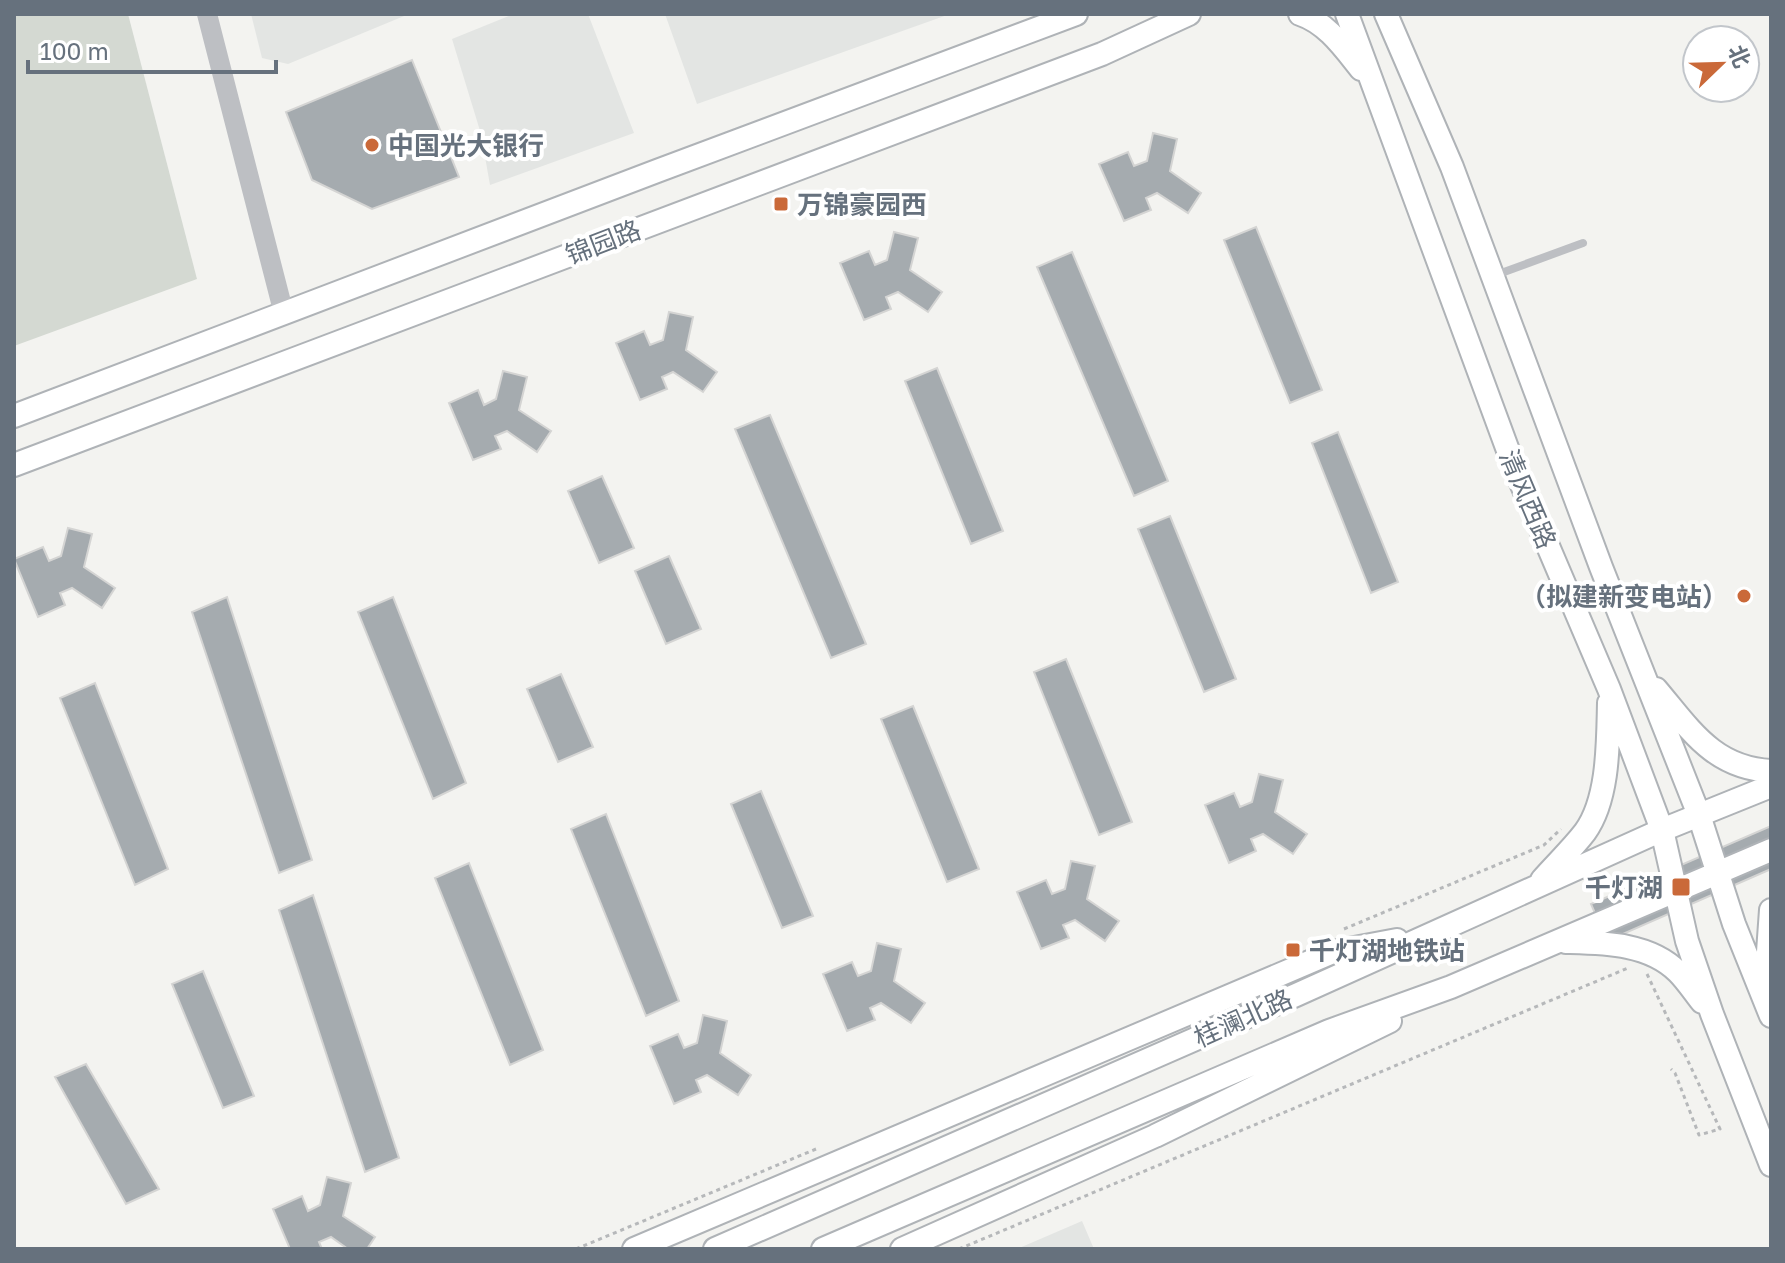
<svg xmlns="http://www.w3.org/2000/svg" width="1785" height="1263" viewBox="0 0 1785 1263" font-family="'Golos Text','Noto Sans SC',sans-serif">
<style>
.built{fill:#e3e5e3}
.green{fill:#d4d9d2}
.building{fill:#a5abaf;stroke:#d4d4d3;stroke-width:2}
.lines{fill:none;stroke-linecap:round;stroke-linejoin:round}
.secondary-casing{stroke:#afb3b7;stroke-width:26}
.path{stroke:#b6b8ba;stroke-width:3;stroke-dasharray:4 4;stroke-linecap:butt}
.service{stroke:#bdbfc3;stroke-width:8}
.tertiary{stroke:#bdbfc3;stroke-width:20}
.secondary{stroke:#fff;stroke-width:22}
.poi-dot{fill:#ca6939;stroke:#fff;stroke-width:3}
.labels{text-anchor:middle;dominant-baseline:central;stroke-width:8;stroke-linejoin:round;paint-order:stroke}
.poi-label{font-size:26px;font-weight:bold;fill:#66717d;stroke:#fff;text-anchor:start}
.street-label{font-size:26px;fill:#66717d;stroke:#fff}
</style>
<rect width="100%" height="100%" fill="#f3f3f0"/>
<path class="built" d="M251,14h158l-121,50 -26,-6z
M514,14h74l46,119 -144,52 -9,-51 -29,-95z
M665,14h285l-253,90z
M1082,1221l12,28h-77z"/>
<path class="green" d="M14,14h114l69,265 -183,67z"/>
<path class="building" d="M412,60l47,117 -87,32 -60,-29 -26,-68z
M1153,133l24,6 -7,32 31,22 -13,20 -31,-20 -11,5 5,12 -27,11 -25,-57 29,-12 6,14 13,-5z
M1256,227l66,163 -32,13 -66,-163z
M894,232l24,6 -8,32 32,22 -14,20 -30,-20 -12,5 5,12 -27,11 -24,-57 29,-12 6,14 12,-5z
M1072,252l96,229 -34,15 -97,-229z
M669,312l24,5 -7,33 31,22 -14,20 -30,-20 -11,5 5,12 -27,11 -24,-57 28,-12 6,14 13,-5z
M937,368l66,163 -32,13 -66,-163z
M503,371l24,6 -8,33 32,21 -14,21 -30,-21 -12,5 6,13 -28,11 -24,-57 29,-13 6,15 12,-6z
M770,415l96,229 -35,14 -96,-229z
M1338,432l60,150 -27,11 -59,-150z
M602,476l32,72 -35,15 -31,-72z
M1170,516l66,163 -32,13 -66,-163z
M68,528l24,6 -8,33 31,21 -13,20 -30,-20 -12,5 5,12 -27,12 -24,-58 29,-12 6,14 12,-5z
M669,556l32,73 -35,15 -31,-73z
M227,597l85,263 -33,13 -87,-261z
M393,597l73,186 -33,16 -75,-187z
M1066,659l66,163 -33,13 -65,-163z
M561,674l32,73 -35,15 -31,-73z
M95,683l73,186 -33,16 -75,-187z
M913,706l66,163 -32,13 -66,-163z
M1259,774l24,6 -8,32 32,22 -14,20 -30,-20 -12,5 5,12 -27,12 -24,-58 29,-12 6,14 12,-5z
M761,791l52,125 -31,12 -51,-124z
M606,814l73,187 -33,15 -75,-187z
M1771,826v43l-164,72 -16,-37z
M1071,861l24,5 -8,33 32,22 -14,20 -30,-21 -12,5 6,13 -28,11 -24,-57 29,-12 6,14 13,-5z
M469,863l74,187 -33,15 -75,-187z
M313,895l86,263 -34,14 -86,-262z
M877,943l24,6 -7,32 31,22 -14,20 -30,-20 -11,5 5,12 -28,11 -24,-57 29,-12 6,14 13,-5z
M203,971l51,125 -31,12 -51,-124z
M703,1015l24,6 -7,32 31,22 -13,20 -31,-20 -11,5 5,12 -27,12 -24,-58 28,-12 6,14 13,-5z
M86,1064l73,125 -33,15 -71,-127z
M327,1177l24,6 -8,33 32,21 -8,12h-19l-17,-12 -12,5 3,7h-32l-17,-40 29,-13 6,15 12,-6z"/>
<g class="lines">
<defs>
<path id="secondary" d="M1300,14c27,9 44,34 61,55
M1347,14l166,450 96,225 53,141 25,111 25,73 59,151
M1386,14l66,153 149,400 98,248 35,109 37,92
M14,416l643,-245 419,-157
M14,465l1088,-411 87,-40
M1656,689c34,40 57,79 115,82
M1542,880c14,-16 30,-31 43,-48 24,-33 23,-90 24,-129
M1566,942c38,1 83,1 112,30 9,9 16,20 24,30
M1765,994l6,-84
M634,1249l699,-297 64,-12
M715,1249l581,-254 366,-165 109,-44
M823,1249l506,-218 122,-44 320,-137
M902,1249l253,-113 235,-115"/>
</defs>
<use href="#secondary" class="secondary-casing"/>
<path class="path" d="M1344,929l200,-84 17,-16
M1647,974l73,155 -21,6 -24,-62 -4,-4
M576,1249l240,-100
M959,1249l669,-281"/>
<path class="service" d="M1493,276l90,-33"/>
<path class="tertiary" d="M207,14l77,300"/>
<use href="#secondary" class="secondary"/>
</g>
<g class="poi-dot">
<circle cx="372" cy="145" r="8"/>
<rect x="773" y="196" width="16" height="16" rx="4"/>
<circle cx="1744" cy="596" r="8"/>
<rect x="1671" y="877" width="20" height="20" rx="4"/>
<rect x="1285" y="942" width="16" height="16" rx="4"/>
</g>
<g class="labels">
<g class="poi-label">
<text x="388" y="145">中国光大银行</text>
<text x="797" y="204">万锦豪园西</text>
<text x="1728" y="596" text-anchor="end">（拟建新变电站）</text>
<text x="1663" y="887" text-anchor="end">千灯湖</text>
<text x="1309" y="950">千灯湖地铁站</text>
</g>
<g class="street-label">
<text transform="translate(603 242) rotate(-21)">锦园路</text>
<text transform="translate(1528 499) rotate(67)">清风西路</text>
<text transform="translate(1243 1018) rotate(-24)">桂澜北路</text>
</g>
</g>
<rect width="1785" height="1263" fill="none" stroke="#66717d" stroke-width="32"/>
<g transform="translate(1721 64) rotate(67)"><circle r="38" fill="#ffffff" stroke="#c2c6cb" stroke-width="2"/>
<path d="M0-6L14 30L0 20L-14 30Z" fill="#ca6939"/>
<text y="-12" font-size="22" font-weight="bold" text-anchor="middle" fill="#66717d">北</text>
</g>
<path d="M28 60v12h248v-12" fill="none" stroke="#66717d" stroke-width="4"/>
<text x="40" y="60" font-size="24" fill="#66717d" stroke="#ffffff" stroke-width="6" paint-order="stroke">100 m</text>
</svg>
